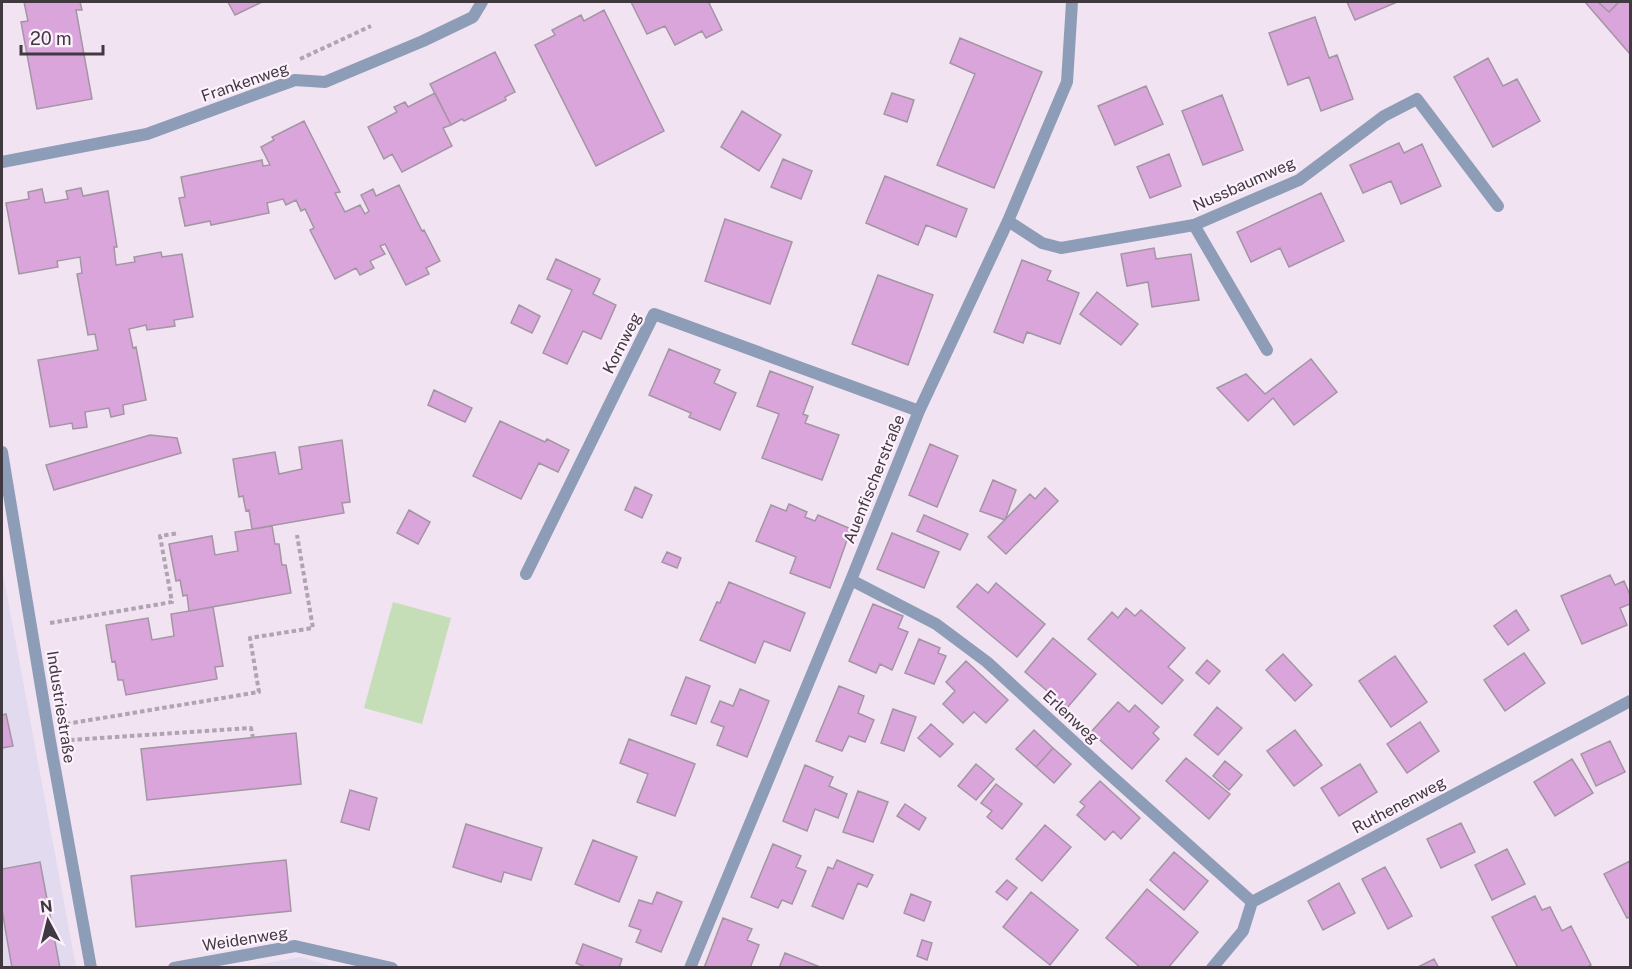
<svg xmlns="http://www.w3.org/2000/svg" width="1632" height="969" viewBox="0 0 1632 969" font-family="'Public Sans',sans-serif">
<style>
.commercial{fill:#e2daef}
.green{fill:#c5deb7}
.building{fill:#daa5db;stroke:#a395a3;stroke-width:1.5}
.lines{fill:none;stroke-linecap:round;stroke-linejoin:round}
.path{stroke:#b0a4b0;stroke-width:4;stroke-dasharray:4.5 3;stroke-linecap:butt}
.lane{stroke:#8d9db7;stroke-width:12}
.street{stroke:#8d9db7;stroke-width:12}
.labels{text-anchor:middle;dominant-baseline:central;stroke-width:4.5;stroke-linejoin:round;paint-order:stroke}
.street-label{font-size:16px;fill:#403a40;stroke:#fdf1fd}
</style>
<rect width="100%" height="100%" fill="#f2e3f2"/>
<path class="commercial" d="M2,568l74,399h-74z
M300,957l35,10h-89z"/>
<path class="green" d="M393,602l58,16 -29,106 -58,-16z"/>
<path class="building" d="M24,2h56l2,8h-6l16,89 -55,10 -16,-87 7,-1z
M228,2h34l-27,13z
M631,2h81l-3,1 13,27 -16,8 -4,-7 -27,14 -10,-19 -18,8z
M1347,2h50l-42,18z
M1585,2h13l11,10 10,-10h11v52z
M1598,2h21l-10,10z
M604,10l60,121 -68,35 -61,-121 20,-10 -3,-5 29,-15 3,6z
M1315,17l14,41 8,-3 16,44 -32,12 -12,-34 -21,8 -19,-52z
M960,38l82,34 -48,116 -57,-23 38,-91 -25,-11z
M495,52l20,40 -10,5 1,3 -42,21 -2,-2 -11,6 -21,-41z
M1488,58l15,28 14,-7 23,42 -47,26 -39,-70z
M1146,86l17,38 -48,21 -17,-39z
M435,93l16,32 -8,3 9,18 -50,26 -10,-18 -8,5 -16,-32 29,-15 -3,-5 11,-5 3,5z
M892,93l22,7 -7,22 -23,-8z
M1222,95l21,55 -40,15 -21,-54z
M742,111l39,24 -22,36 -38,-24z
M304,121l36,71 -5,1 10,19 15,-7 5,9 4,-3 -8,-16 12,-6 3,7 23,-11 23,46 2,-1 16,31 -14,7 3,6 -23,11 -21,-41 -5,2 5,8 -15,7 4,7 -14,7 -4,-7 -21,11 -25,-49 4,-2 -9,-19 -4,2 -5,-11 -10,5 -3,-6 -16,4 2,10 -58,12 -1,-4 -25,5 -6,-28 6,-1 -4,-20 81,-17 1,6 7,-1 -9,-18 13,-7 -2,-3z
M1399,143l5,10 18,-9 19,42 -40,18 -10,-23 -28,12 -13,-28z
M1169,154l12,32 -31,12 -13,-31z
M783,159l29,12 -11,28 -30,-12z
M885,176l82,33 -11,28 -30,-12 -8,20 -52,-22z
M81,188l2,8 25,-5 9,56h-3l2,18 19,-3 -1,-5 27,-5 1,5 20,-3 11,63 -19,3 1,6 -28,4 -1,-5 -17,4 4,19 3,-1 10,53 -23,5 1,9 -13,3 -2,-9 -24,4 2,15 -14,2 -1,-6 -22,4 -12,-67 60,-10 -3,-16 -7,1 -11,-61 5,-1 -2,-16 -23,4 1,6 -39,7 -13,-71 23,-4 -1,-7 14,-3 3,14 23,-4 -2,-8z
M1321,193l23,48 -55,26 -9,-19 -29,14 -14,-30z
M725,219l67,23 -22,62 -65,-23z
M1154,248l2,11 35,-5 8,46 -47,7 -4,-25 -21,4 -6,-32z
M556,259l44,20 -7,15 23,11 -15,34 -18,-8 -16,33 -24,-11 29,-63 -25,-11z
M1022,260l29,11 -4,9 32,13 -19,51 -33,-12 -4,11 -29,-11z
M878,275l55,20 -25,70 -56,-21z
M1097,292l41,32 -17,21 -41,-31z
M519,305l21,11 -8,17 -21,-10z
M669,349l51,21 -6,13 22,10 -16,37 -31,-13 2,-4 -42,-18z
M1311,359l26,33 -43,33 -21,-27 -25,23 -31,-33 29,-14 19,20z
M770,371l43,16 -10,27 5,2 -3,7 34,12 -17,45 -60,-22 17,-44 -22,-8z
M434,390l38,18 -7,14 -37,-17z
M500,421l45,21 2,-3 22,11 -11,22 -19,-9 -18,36 -48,-23z
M150,435l27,3 4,15 -127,37 -8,-25z
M342,440l8,62 -8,1 2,10 -92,16 -3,-19 -3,1 -3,-15 -4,1 -6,-38 42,-7 4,22 23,-5 -3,-22z
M930,444l28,12 -21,51 -28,-12z
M993,480l23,10 -11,30 -25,-9z
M635,487l17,8 -10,23 -17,-8z
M1045,488l13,13 -52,53 -18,-17 42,-43 5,5z
M789,504l18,8 -2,5 10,4 3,-6 33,14 -21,59 -40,-15 6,-16 -40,-16 15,-36 15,6z
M409,510l21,12 -12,22 -21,-11z
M924,515l44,19 -8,16 -43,-19z
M272,526l3,18h4l3,21h4l5,28 -102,18 -2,-16 -4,1 -3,-16 -4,1 -7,-37 43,-8 3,19 23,-4 -3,-19z
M892,533l47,19 -15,36 -47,-19z
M667,552l14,6 -4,10 -15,-6z
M1610,575l5,10 9,-4 6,14v9l-10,4 7,17 -45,19 -21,-48z
M729,582l76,31 -15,38 -26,-10 -9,22 -55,-23 17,-38 3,1z
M996,583l49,41 -28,33 -60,-50 20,-23 11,9z
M873,604l30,12 -5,12 10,4 -16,38 -12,-6 -4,9 -27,-12z
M213,607l10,59 -8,1 2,12 -91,16 -3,-15h-5l-3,-19 -3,1 -6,-37 42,-7 4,22 22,-4 -3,-22z
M1126,608l9,8 6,-6 44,38 -17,19 15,13 -21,24 -74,-65 24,-27 6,6z
M1516,610l13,20 -21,15 -14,-19z
M1053,638l43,36 -29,34 -42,-36z
M919,639l21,9 -2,5 8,3 -12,28 -29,-11z
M1524,653l21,30 -40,28 -21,-31z
M1283,654l29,31 -17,16 -29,-31z
M1395,656l32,46 -36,25 -32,-46z
M1207,660l13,11 -11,13 -13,-11z
M966,661l42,39 -22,23 -12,-11 -11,11 -20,-19 12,-13 -9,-9z
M686,677l24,9 -14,38 -25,-9z
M839,686l25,10 -6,17 16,7 -9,22 -16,-6 -7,15 -26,-10z
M740,689l29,12 -22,56 -30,-12 7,-18 -13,-5 9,-21 13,5z
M1118,702l11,10 6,-7 24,22 -6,6 6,6 -27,30 -41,-37z
M1217,707l25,21 -24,27 -24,-20z
M893,709l23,8 -12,34 -23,-8z
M6,714l7,32 -11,2v-33z
M1420,722l19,29 -32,22 -20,-29z
M931,724l22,20 -13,13 -22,-19z
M1034,730l19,18 -17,19 -20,-18z
M1295,730l27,35 -28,21 -27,-35z
M296,733l5,51 -154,16 -6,-51z
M629,739l66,25 -20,52 -38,-14 11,-28 -28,-11z
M1610,741l15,31 -29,14 -15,-32z
M1053,748l18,16 -17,19 -18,-16z
M1186,758l44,36 -21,25 -43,-38z
M1572,759l21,34 -38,23 -21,-34z
M1225,761l17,14 -13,15 -16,-14z
M976,764l18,15 -18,21 -18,-14z
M1360,764l17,28 -38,24 -18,-28z
M805,765l28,12 -4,9 18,8 -9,24 -23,-9 -8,22 -24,-10z
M1100,781l40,37 -19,21 -8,-8 -8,9 -28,-25 8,-9 -5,-4z
M996,784l26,20 -20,25 -15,-12 5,-6 -11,-8z
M350,790l27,8 -8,32 -28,-8z
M858,791l30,11 -15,40 -30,-10z
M905,804l21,14 -7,12 -22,-14z
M1461,823l14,29 -34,16 -14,-29z
M466,824l76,24 -11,32 -27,-8 -3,10 -48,-15z
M1045,825l26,22 -29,34 -26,-22z
M593,840l44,17 -18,45 -44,-18z
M773,844l28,12 -5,11 10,4 -14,33 -10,-4 -4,8 -27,-11z
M1507,849l18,35 -33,16 -17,-35z
M1174,852l34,29 -24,29 -34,-30z
M286,860l5,51 -155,16 -5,-51z
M837,860l36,15 -6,12 -9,-4 -15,36 -31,-13 16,-39 5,2z
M1630,861v56l-3,1 -23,-44z
M40,862l20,106h-48l-10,-58v-41z
M1385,867l27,49 -24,13 -26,-50z
M1007,880l10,8 -10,12 -11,-8z
M1339,883l16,30 -32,17 -15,-29z
M1147,889l51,43 -30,36h-27l-35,-30z
M657,892l25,10 -21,50 -25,-10 5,-12 -12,-4 10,-26 13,4z
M1031,892l47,38 -28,35 -47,-38z
M911,894l20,8 -7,19 -20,-8z
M1535,896l7,14 8,-3 12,24 9,-5 20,39 -5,3h-68l-26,-51z
M723,918l29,11 -5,11 12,5 -9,23h-46z
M922,940l10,3 -5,17 -10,-4z
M583,944l39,15 -3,9h-32l-11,-5z
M785,953l35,14 -41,1z
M1434,959l5,9h-23z"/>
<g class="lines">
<path class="path" d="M300,59l71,-33
M50,623l122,-21 -12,-66 19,-3
M66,724l193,-32 -9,-54 63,-10 -16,-93
M70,740l181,-12 2,10"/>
<path class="lane" d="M1194,225l73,125"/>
<path class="street" d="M2,162l145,-28 148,-54 30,2 98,-41 50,-24 9,-15
M1008,221l34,22 19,5 133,-23 105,-45 85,-64 33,-17 81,107
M2,452l48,289 41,227
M526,574l128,-260 265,97
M851,580l85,44 51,38 110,101 155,139
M174,968l121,-22 97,22
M690,968l161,-388 68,-169 89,-190 59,-139 5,-80
M1212,968l31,-37 9,-29 378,-201"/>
</g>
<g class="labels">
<g class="street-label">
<text transform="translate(245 82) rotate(-19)">Frankenweg</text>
<text transform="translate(1244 184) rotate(-24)">Nussbaumweg</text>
<text transform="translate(622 343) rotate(-63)">Kornweg</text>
<text transform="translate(874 479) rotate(-68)">Auenfischerstraße</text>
<text transform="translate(61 707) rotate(81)">Industriestraße</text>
<text transform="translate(1071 717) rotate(43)">Erlenweg</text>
<text transform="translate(1399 805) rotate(-28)">Ruthenenweg</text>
<text transform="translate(245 939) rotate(-9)">Weidenweg</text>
</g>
</g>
<rect width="1632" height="969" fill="none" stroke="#403a40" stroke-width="6"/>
<g transform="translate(48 921) rotate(353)" stroke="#fdf1fd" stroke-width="4.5" paint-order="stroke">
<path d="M0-4.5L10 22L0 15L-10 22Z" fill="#403a40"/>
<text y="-9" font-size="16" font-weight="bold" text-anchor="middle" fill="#403a40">N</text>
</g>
<path d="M21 45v9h82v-9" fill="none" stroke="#403a40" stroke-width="3"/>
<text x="30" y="45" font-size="18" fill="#403a40" stroke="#fdf1fd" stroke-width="4.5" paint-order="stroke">20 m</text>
</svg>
